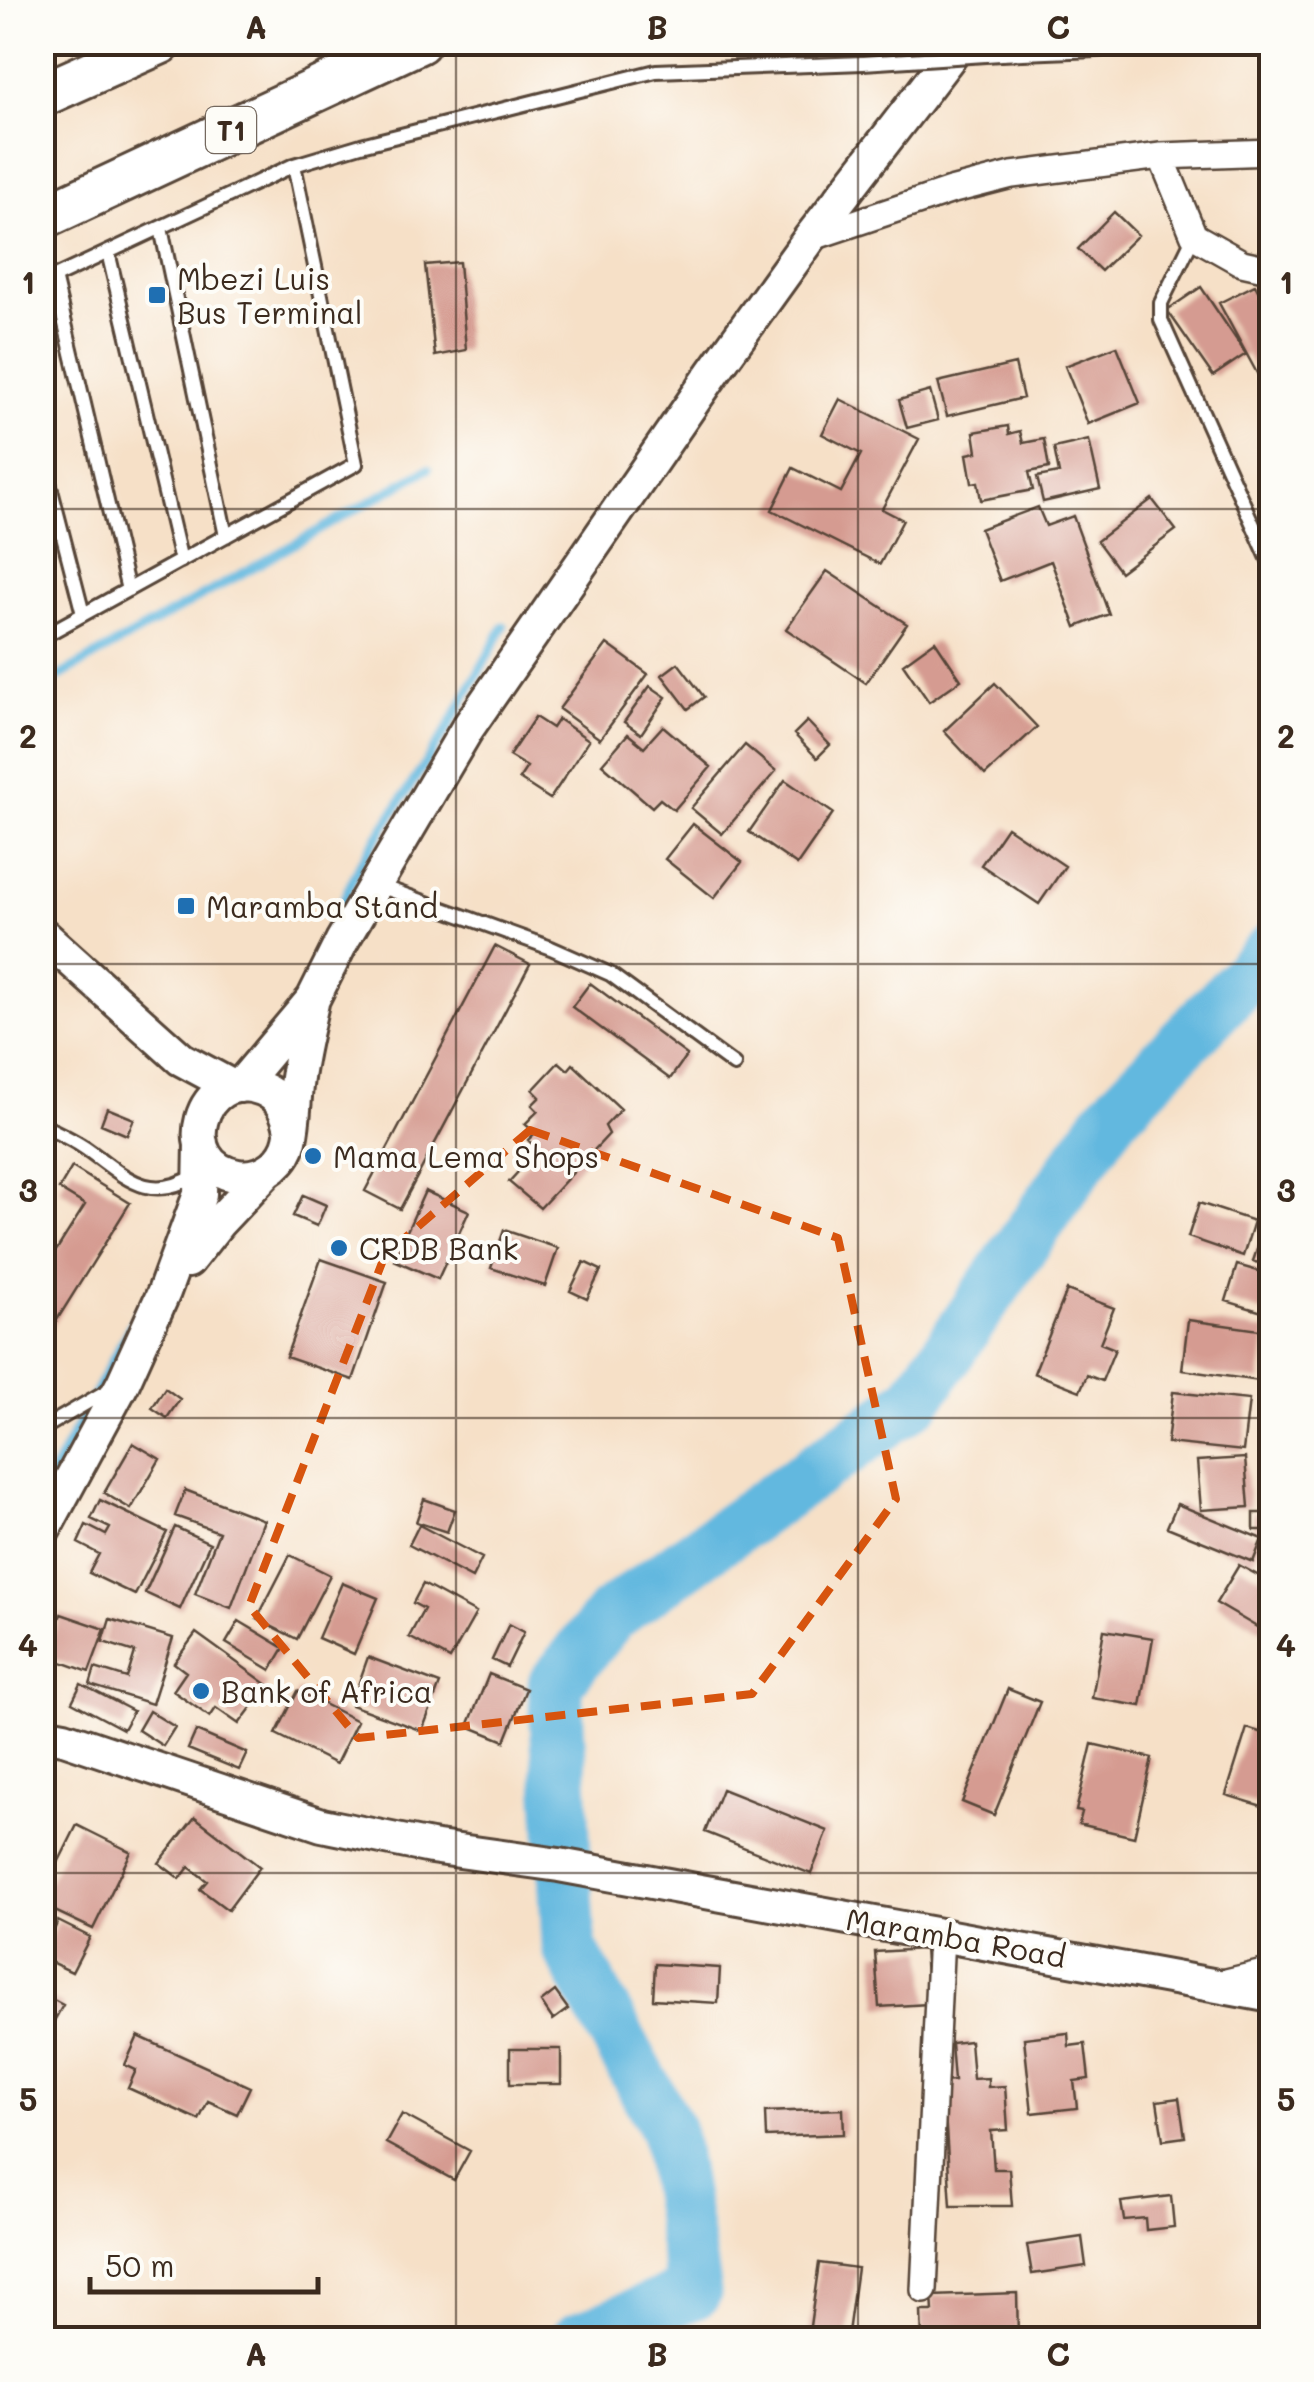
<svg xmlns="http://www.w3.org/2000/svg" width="1314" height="2382" viewBox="0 0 1314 2382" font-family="Mali,sans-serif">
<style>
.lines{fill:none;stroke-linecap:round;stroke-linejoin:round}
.stream{stroke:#62b8df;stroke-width:9}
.river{stroke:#62b8df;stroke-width:55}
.building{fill:#d59b91}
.service-casing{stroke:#574537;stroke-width:18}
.minor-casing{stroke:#574537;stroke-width:30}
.tertiary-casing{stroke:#574537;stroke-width:38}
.trunk-casing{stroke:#574537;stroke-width:48}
.service{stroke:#fff;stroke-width:12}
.minor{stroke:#fff;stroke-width:25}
.tertiary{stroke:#fff;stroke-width:32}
.trunk{stroke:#fff;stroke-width:42}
.service-bridge-casing{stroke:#574537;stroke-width:18;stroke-linecap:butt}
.service-bridge{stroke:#fff;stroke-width:12}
.marked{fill:none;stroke:#d7540e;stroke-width:8;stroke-dasharray:20 12;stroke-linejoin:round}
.grid{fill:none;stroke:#3b2a1e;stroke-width:2.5;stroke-opacity:0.55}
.poi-dot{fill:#1f6fb2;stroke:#fdfcf7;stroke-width:4}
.labels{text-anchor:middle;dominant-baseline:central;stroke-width:8;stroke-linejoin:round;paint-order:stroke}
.shield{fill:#fdfcf7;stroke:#75695f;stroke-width:2.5}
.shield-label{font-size:28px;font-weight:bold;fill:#3b2a1e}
.poi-label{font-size:30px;fill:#3b2a1e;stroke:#fdfcf7;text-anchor:start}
.street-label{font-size:30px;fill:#3b2a1e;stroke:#fdfcf7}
.neatline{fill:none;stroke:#3b2a1e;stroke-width:4}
.grid-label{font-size:32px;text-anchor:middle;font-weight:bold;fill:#3b2a1e}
</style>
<rect width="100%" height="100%" fill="#fdfcf7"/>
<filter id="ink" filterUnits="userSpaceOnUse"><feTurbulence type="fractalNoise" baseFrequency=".01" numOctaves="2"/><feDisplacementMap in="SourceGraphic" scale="20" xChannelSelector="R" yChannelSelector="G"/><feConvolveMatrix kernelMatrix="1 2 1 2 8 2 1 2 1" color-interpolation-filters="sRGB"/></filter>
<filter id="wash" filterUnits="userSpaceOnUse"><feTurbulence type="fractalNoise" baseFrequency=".0048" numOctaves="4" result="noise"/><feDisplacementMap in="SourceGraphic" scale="40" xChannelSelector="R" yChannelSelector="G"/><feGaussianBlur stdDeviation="2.25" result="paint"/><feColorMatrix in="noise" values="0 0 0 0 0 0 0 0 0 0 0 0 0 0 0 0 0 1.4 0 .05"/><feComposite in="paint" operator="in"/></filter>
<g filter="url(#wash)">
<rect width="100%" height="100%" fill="#f6e0c7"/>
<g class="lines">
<path class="stream" d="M42,686l386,-217
M320,949l40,-85 88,-136 56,-102
M42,1493l96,-182"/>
<path class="river" d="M577,2340l117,-48 -26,-161 -99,-184 -14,-263 56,-69 304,-215 195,-282 162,-168"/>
</g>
<g id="blocks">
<path class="building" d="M1114,212l24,23 -37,36 -23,-22z
M459,262l7,88 -31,6 -10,-91z
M1255,285l17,31v85l-53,-98z
M1201,287l45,67 -33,22 -46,-66z
M1117,346l23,57 -52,21 -23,-58z
M1015,364l8,34 -76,18 -9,-34z
M930,391l8,29 -31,8 -8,-28z
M840,399l79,40 -37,70 21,11 -23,44 -108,-54 21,-42 48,24 20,-38 -39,-20z
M1008,426l1,8 11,-3 3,12 21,-4 5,29 -20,4 4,18 -52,10 -3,-18 -6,1 -5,-29 10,-2 -3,-20z
M1089,440l11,49 -57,13 -6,-25 22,-4 -5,-25z
M1152,499l24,31 -56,42 -23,-31z
M1038,507l8,19 27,-10 36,98 -33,13 -25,-66 -51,20 -20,-52z
M827,571l80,53 -41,59 -80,-54z
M935,641l26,39 -32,22 -26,-38z
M607,644l41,30 -48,65 -41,-30z
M678,663l26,34 -16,12 -26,-34z
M995,683l42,44 -52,48 -41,-44z
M650,686l16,11 -25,37 -17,-12z
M535,717l17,11 6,-9 31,21 -39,59 -31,-20 8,-12 -18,-11z
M807,721l23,24 -13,13 -23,-24z
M663,726l48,41 -37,43 -14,-11 -8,8 -50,-43 26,-30 16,13z
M745,745l31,26 -54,63 -31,-26z
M785,780l48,33 -36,52 -48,-33z
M693,824l49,38 -28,36 -49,-39z
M1007,827l58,39 -26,38 -58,-39z
M495,946l35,18 -130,245 -35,-18z
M590,983l97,72 -17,24 -98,-72z
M559,1062l9,8 5,-6 48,45 -16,17 4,8 -69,74 -31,-26 29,-32 -10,-10 7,-7 -10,-9 13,-13 -6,-6 8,-8 -7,-7z
M107,1108l27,11 -7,16 -26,-11z
M72,1167l58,36 -88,141v-71l43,-68 -26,-16z
M425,1191l44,20 -31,68 -44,-19z
M303,1195l23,10 -9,21 -24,-10z
M1199,1203l55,18 -11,35 -55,-19z
M1265,1226l7,2v40l-19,-7z
M504,1230l54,18 -13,38 -54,-18z
M321,1259l66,23 -34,98 -67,-23z
M584,1262l17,8 -14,29 -17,-8z
M1237,1265l35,10v40l-46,-14z
M1067,1290l47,18 -14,35 15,6 -13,32 -15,-6 -7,16 -46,-18z
M1188,1320l79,11 -7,50 -78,-11z
M165,1388l15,11 -13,19 -15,-10z
M1173,1392l76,8 -6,51 -76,-8z
M133,1443l27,16 -29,50 -27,-16z
M1245,1458l4,49 -48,3 -4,-49z
M1265,1484h7v53h-5v-7h-13v-17h11z
M185,1490l79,30 -33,88 -36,-14 24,-62 -44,-16z
M424,1499l31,11 -8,22 -31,-10z
M100,1500l67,32 -32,63 -46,-22 10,-19 -21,-11 8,-18 20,10 4,-7 -19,-9z
M1177,1504l85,35 -9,23 -86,-35z
M419,1525l63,33 -10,20 -63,-33z
M175,1527l35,16 -30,66 -35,-16z
M290,1555l40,20 -33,64 -40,-20z
M1239,1565l33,18v44l-5,6 -51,-30z
M342,1583l36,15 -24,56 -36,-16z
M423,1584l53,29 -26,46 -41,-22 15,-28 -11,-6z
M61,1614l44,15 -16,43 -44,-16z
M110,1619l63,19 -21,66 -62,-19 5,-17 32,10 8,-26 -32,-10z
M239,1621l45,27 -13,22 -45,-27z
M509,1624l15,8 -17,35 -15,-7z
M1104,1630l49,8 -12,68 -49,-8z
M196,1633l72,52 -29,39 -23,-16 -6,9 -37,-26 13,-19 -12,-9z
M368,1657l72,27 -18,47 -71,-26z
M489,1674l37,15 -21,52 -37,-15z
M81,1684l52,27 -10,18 -51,-27z
M1008,1689l32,13 -46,113 -32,-13z
M298,1691l59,30 -21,43 -60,-30z
M149,1711l26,16 -12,19 -25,-16z
M1247,1728l25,8v73l-46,-14z
M196,1731l51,22 -8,17 -51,-21z
M1092,1744l60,14 -18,79 -55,-13 3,-12 -6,-1z
M722,1789l106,42 -17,43 -106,-42z
M195,1817l65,50 -32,43 -28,-21 7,-8 -18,-14 -9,12 -21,-16z
M77,1825l54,27 -38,77 -51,-24v-10z
M58,1921l32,16 -18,35 -30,-14z
M924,1949l4,55 -49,3 -4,-55z
M655,1964l65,4 -2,35 -65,-4z
M555,1991l13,18 -15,11 -12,-18z
M42,1994l21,11 -21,37z
M1068,2033l1,13 16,-2 4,35 -15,2 3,27 -45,5 -8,-75z
M138,2036l112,51 -13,27 -29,-13 -9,19 -71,-32 8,-18 -11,-5z
M970,2041l3,38 15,-1v9l17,-1 3,44 -17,1 3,38h15l3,37h-61l-8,-124 11,-1 -3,-38z
M510,2049h51v35h-51z
M1179,2098l6,39 -22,3 -6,-39z
M843,2109l1,25 -78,3 -1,-25z
M402,2114l68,37 -16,29 -68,-37z
M1171,2196l3,31 -28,3 -1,-12 -21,2 -3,-18z
M1082,2237l4,29 -54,8 -5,-29z
M819,2263l38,5 -10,72h-39z
M1017,2293l1,46 -96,1 -1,-29h12l-1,-15z"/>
</g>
</g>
<g filter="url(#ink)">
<use href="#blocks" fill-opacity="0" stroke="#574537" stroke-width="2.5"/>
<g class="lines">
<defs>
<path id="service" d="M1001,54l95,-4 54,-8
M161,228l65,308
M1194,236l-33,67v17l111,247
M108,252l73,309
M54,277l74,313
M42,283l252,-118 67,-20 295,-74 207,-8
M42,455l41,159
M42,637l314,-173 -62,-299
M377,885l174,63 59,26 124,91
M42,1125c14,7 30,14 43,23 39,27 62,57 111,27
M42,1429l70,-41"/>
<path id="minor" d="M1161,156l33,80 48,27 18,4 12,-2
M810,238l140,-47 62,-16 149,-19 111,-4
M1218,1984l54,-13
M924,2290l17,-355"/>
<path id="tertiary" d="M42,934l139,125 52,28
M240,1086l73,-87 29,-58 125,-212 246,-356 97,-135 151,-196
M291,1131c-3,-18 -10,-35 -29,-42 -63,-24 -90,77 -24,87 13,2 26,-2 36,-10 8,-7 14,-16 16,-26 4,-17 4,-36 6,-54 3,-28 10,-55 16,-83
M188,1261l30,-38 50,-53
M42,1533l81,-150 41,-91 36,-98 1,-51
M42,1734l22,4 258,87 109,22 128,18 713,131"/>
<path id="trunk" d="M42,95l119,-53
M42,218l377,-176"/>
</defs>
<use href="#service" class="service-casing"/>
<use href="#minor" class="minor-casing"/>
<use href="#tertiary" class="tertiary-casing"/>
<use href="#trunk" class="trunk-casing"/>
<use href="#service" class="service"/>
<use href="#minor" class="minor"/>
<use href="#tertiary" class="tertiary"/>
<use href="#trunk" class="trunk"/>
<defs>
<path id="service-bridge" d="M863,63l138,-9"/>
</defs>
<use href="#service-bridge" class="service-bridge-casing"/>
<use href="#service-bridge" class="service-bridge"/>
</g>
</g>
<path class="marked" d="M530,1130l308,108 58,261 -144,195 -394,44 -109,-132 136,-351z"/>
<path class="grid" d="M456,42v2298M858,42v2298M42,509h1230M42,964h1230M42,1418h1230M42,1873h1230"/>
<g class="poi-dot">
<rect x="147" y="285" width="20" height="20" rx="5"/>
<rect x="176" y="896" width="20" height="20" rx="5"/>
<circle cx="313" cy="1156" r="10"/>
<circle cx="339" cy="1248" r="10"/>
<circle cx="201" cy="1691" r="10"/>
</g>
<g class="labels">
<rect class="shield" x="206" y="107" width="50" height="46" rx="8"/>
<g class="shield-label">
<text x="231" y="130">T1</text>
</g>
<g class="poi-label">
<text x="177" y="278">Mbezi Luis<tspan x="177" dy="34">Bus Terminal</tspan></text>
<text x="206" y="906">Maramba Stand</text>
<text x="333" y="1156">Mama Lema Shops</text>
<text x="359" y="1248">CRDB Bank</text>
<text x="221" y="1691">Bank of Africa</text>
</g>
<g class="street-label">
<text transform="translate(956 1937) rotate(10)">Maramba Road</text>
</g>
</g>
<rect width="1314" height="2382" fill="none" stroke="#fdfcf7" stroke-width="110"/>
<path d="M90 2277v15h228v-15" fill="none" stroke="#3b2a1e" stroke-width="5"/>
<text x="105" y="2277" font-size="30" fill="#3b2a1e" stroke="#fdfcf7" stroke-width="8" paint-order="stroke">50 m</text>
<rect x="55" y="55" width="1204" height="2272" class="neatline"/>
<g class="grid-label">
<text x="256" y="39">A</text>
<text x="657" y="39">B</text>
<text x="1058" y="39">C</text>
<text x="28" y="294">1</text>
<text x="1286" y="294">1</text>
<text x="28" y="748">2</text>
<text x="1286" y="748">2</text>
<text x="28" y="1202">3</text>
<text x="1286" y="1202">3</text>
<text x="28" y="1657">4</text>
<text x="1286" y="1657">4</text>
<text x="28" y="2111">5</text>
<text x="1286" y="2111">5</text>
<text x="256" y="2366">A</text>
<text x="657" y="2366">B</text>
<text x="1058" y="2366">C</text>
</g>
</svg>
